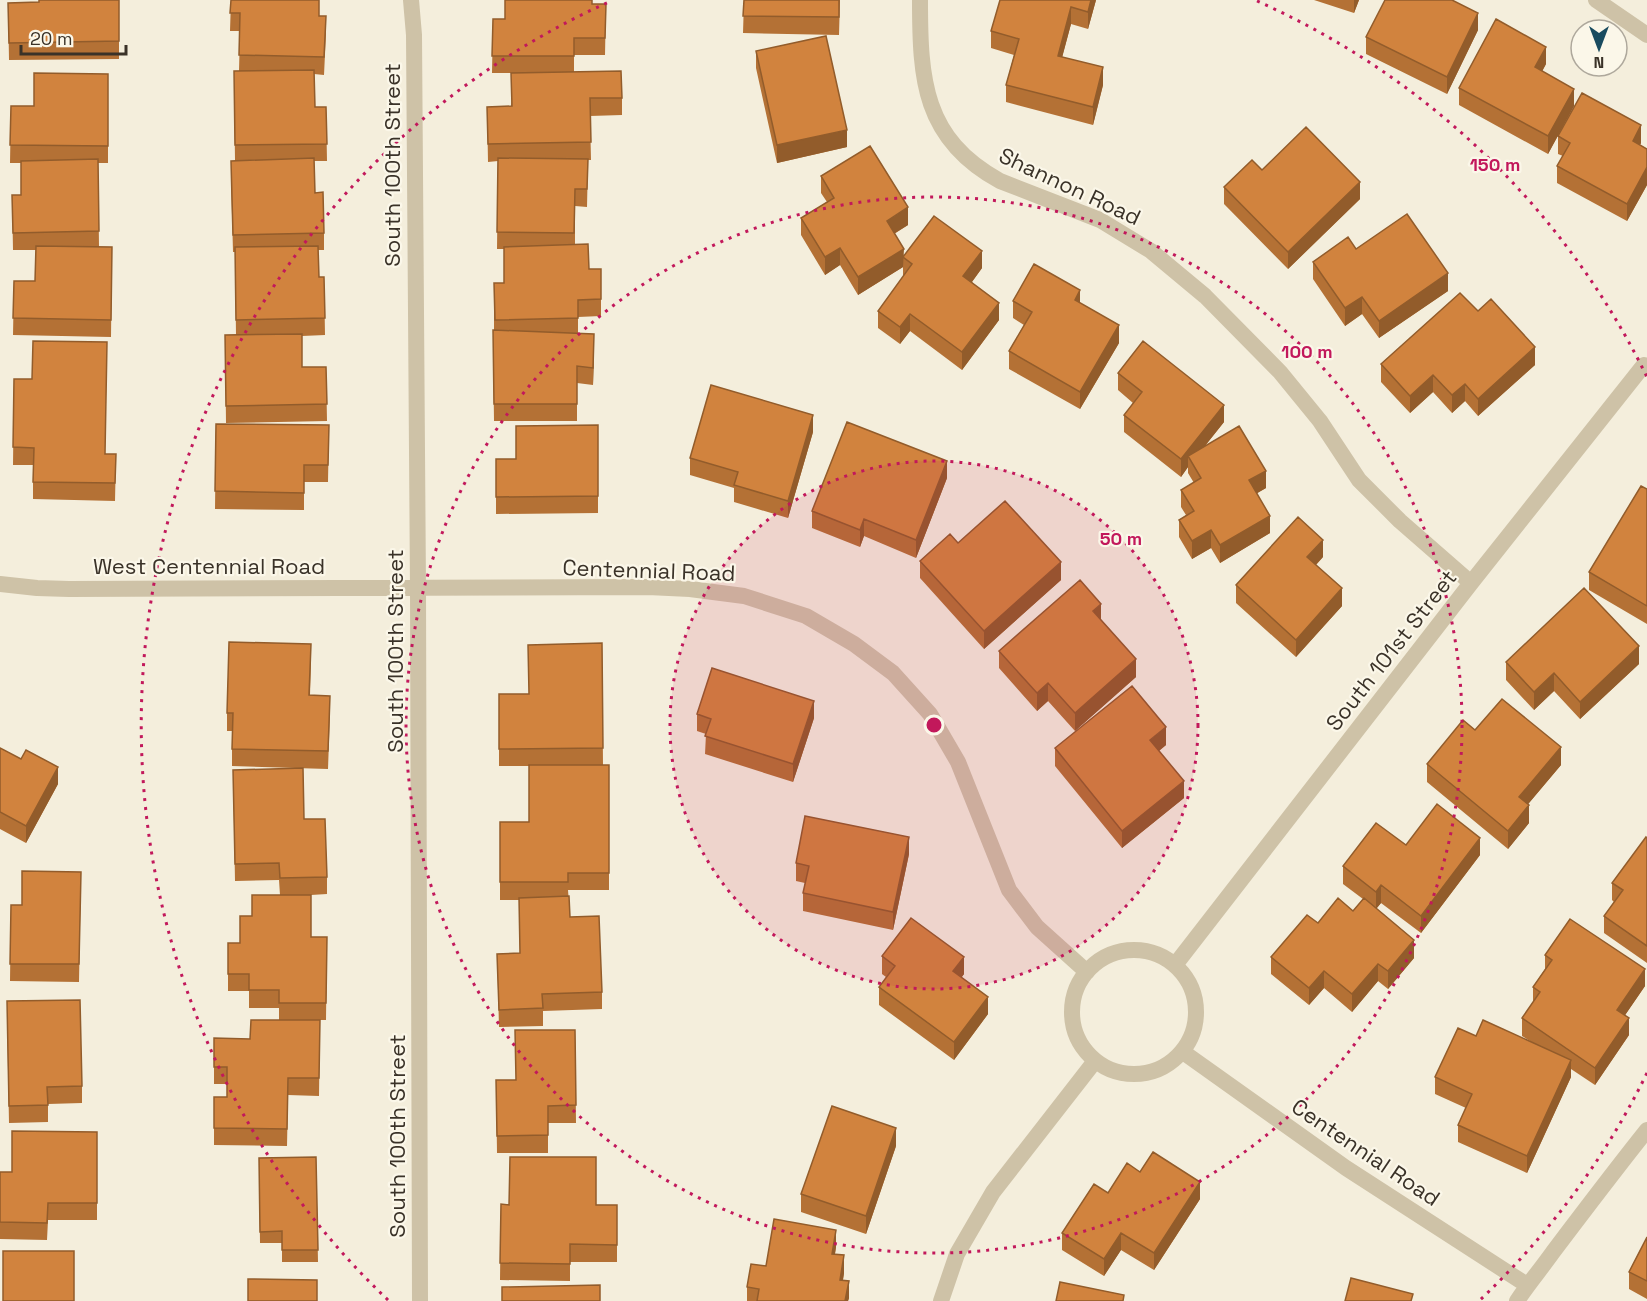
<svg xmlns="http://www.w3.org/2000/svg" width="1647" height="1301" viewBox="0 0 1647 1301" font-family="'Space Grotesk',sans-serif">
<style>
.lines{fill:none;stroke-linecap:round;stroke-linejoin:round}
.minor{stroke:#cec2a7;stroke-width:16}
.wall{fill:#b47135}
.shaded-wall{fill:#925c2b}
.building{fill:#d1833e;stroke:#925c2b;stroke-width:1.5}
.ring{fill:none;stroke:#c2185b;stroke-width:3;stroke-dasharray:3 6}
.labels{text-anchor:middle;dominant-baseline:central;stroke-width:4.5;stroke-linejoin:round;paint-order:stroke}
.street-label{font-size:22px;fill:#3a3228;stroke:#fbf7e9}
.centre{fill:#c2185b;stroke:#fbf7e9;stroke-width:3}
.ring-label{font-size:18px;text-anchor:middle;font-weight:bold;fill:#c2185b;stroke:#fbf7e9;stroke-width:4.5;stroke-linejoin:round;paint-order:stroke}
</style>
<rect width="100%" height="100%" fill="#f4eedc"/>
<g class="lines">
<path class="minor" d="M411,0l3,35 4,554 2,712
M920,0c0,79 3,139 80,181l100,39 51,31 54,45 75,76 40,49 39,59 41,41 71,62
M1596,0l51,35
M0,584l37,4 32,1 579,-2 42,2 54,7 62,20 48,28 39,29 37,41 28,48 51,128 28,37 50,45
M1072 1012a62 62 0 1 1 124 0a62 62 0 1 1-124 0Z
M1175,965l296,-382 173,-218
M1183,1052l163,116 181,117
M941,1301l16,-47 36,-62 102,-131
M1517,1301c11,-17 24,-32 36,-49 31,-41 62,-82 94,-122"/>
</g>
<path class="wall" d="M119,0v59l-110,1 -1,-57z
M231,0l88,16 7,17 -2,42 -10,-1 1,33h11l1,54h-13l1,32 9,40v17h-6l1,27h5l1,58 -23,1v31h24l1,54 -101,2 -1,-88h11l-1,-83h-2l-2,-74 4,-18 -1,-71 5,-18 1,-40h-10z
M744,0h96l-1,35 -96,-2z
M1096,0l-8,29 -17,-5 -9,33 41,28 -10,40 -87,-23v-17l8,-30 -23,-7v-17z
M1314,0h45l-5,13z
M592,4h14l-1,51h-31v17l48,26v17l-32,1 1,44h-3l-1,47 -12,-1v39l14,24 12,30v17l-23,1v16l16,19 -1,33 -16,-2v38h-83l-1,-74 1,-17v-47h10v-34h-7l1,-88 -10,1 -1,-55 24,-1 3,-33h-22l1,-54h12z
M1478,30l-31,64 -81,-40v-17z
M756,51l91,96 -70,16 -21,-95z
M1546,64l-4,7 32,35 -26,48 -89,-49v-17z
M108,74v89h-10l1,84h13l-1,90 -98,-2 1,-54h21l1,-31h-23l-1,-55h9v-32h-11l1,-57h23z
M1558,136l83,7 -1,2 7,4v36l-20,36 -70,-38v-17l6,-10 -5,-2z
M1262,170l98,29 -72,70 -64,-65v-17z
M821,176l87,49 -14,9 10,22 78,12 -10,14 27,38 -37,50 -52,-39 -10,13 -22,-16v-17l26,-35 -1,-1v-8l-45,28 -18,-30 -15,10 -24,-40v-17l26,-16 -6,-9z
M1313,262l135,29 -69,47 -17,-24 -17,12 -32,-47z
M1013,301l67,2 39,40 -39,66 -71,-40v-18l15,-26 -11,-7z
M1478,311l57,54 -57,51 -13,-15 -13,12 -19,-21 -23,21 -29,-31v-18z
M1118,373l106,49 -19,24 61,42 -9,5 13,40 -50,30 -9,-15 -19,11 -13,-22v-17l7,-5 -5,-8v-17l13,-7 -6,-10v-6l-7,10 -57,-45v-17l9,-12 -15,-13z
M14,379l92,75h10l-1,47 -82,-2v-34h-20z
M216,424l113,1 -1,57h-24v28l-89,-1z
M598,425v88l-102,1v-55h20z
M813,432l-25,86 -54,-16v-14l-44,-13v-17z
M947,478l-31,80 -52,-22 -4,11 -48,-19v-17z
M1647,489v135l-58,-34v-18z
M958,543l103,37 -77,69 -64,-71v-17z
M1323,557l-7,8 26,41 -46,51 -60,-54v-18z
M1101,620l35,57 -61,54 -27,-30 -11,10 -38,-43v-17z
M602,643l1,122h6v125h-41l2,27 32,75v17l-59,2v15l-44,1 -2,-73 23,-1 -1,-53h-19v-78h29v-56h-30v-72h30z
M311,661l-1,34 20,18 -2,56 -96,-3v-35h-5v-18z
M1506,662l133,2 -59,55 -26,-28 -20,19 -28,-30z
M697,714l117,4 -21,64 -88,-28 1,-20 -9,-3z
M1475,730l86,35 -33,39 1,19 -21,26 -81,-67v-18z
M1166,745l-7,6 25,47 -62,50 -67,-82v-18z
M0,748l58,36 -32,59 -26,-14z
M233,770l71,49 23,58v17l-16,1v42h16l-1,83h-31h25l-1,76 -31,-1 -1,51 -73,-1v-48h13v-13h-13v-46l36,1 29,-19v-12h-30v-17h-21v-48h12l12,-27 28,-21 -1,-15 -44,1z
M1647,838v125l-43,-30v-17l10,-14 -2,-2v-17z
M1406,845l74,10 -59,78 -40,-30 -5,6 38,49 -26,31 -10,-8 -26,31 -28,-24 -15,17 -38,-31v-17l47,-34 35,-12 10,-12 -20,-15v-18z
M909,854l-16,76 -90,-19v-18l2,-10 -9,-2v-18z
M81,872l-2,110 -69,-1 1,-76h11z
M1545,955l100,31 -20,29 4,20 -34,50 -24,-16v8l-44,96 -69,-31v-17l8,-17 -31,-14v-17l41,-41 57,7 -11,-7v-18l11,-15v-16l12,-18z
M882,956l82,18 -3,4 27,36 -34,46 -75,-55v-18l7,-10 -4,-3z
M7,1019l75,67v17l-34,1v18l-39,1z
M575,1030l1,93h-28v30h-51l-1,-73h19z
M97,1132v88h-49l-1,20 -47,-1v-67h12z
M896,1146l-30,88 -65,-22v-18z
M316,1157l2,105h-36v-19h-22l-1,-85z
M1140,1172l60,27 -46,71 -33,-20 -17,26 -42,-26v-17l46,-40z
M501,1204l116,1v57h-47v19l-70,-1z
M1647,1237v62l-18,-10v-17z
M836,1247l-1,7 9,19 -1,7 6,18 -1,3h-101v-14l19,-21z"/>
<path class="shaded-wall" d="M1091,0h5l-8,29v-17z
M1354,0h5l-5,13z
M1071,7v17l-13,49v-17z
M1478,13v17l-31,64v-17z
M1546,47v17l-11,21v-18z
M1103,67v18l-10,40v-18z
M1574,89v17l-26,48v-18z
M1641,125v18l-8,15v-17z
M847,130v17l-70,16v-18z
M1647,167v18l-20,36v-17z
M1360,182v17l-72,70v-17z
M908,207v18l-21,13v-17z
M840,248v17l-15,10v-18z
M904,249l-1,18 -45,28v-18z
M982,251v17l-19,26v-18z
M1448,273v18l-69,47v-17z
M1080,290v18l-5,-8z
M1362,297v17l-17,12v-18z
M999,303v17l-37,50v-18z
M910,314v17l-10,13v-17z
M1119,325v18l-39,66v-17z
M594,334v18l-1,33v-17z
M1535,347v18l-57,51v-17z
M1433,375v17l-23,21v-17z
M1465,384v17l-13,12v-18z
M1224,405v17l-32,40 -4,-6v11l-7,10v-18z
M813,415v17l-25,86v-17z
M947,461v17l-31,80v-18z
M1266,471v17l-17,10v-18z
M1270,516v17l-50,30v-18z
M864,519v17l-4,11v-17z
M1211,530v18l-19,11v-18z
M1323,540v17l-16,17v-17z
M1061,562v18l-77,69v-18z
M1342,588v18l-46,51v-17z
M1101,604v17l-8,-10z
M1639,646v18l-59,55v-17z
M1136,659v18l-61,54v-18z
M1554,673v18l-20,19v-18z
M1048,683v18l-11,10v-18z
M814,701v17l-21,64v-18z
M1166,727v18l-16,13v-18z
M1561,747v18l-42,50v-18z
M58,767v17l-32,59v-17z
M1184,781v17l-62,50v-17z
M1529,805v18l-21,26v-18z
M909,837v17l-16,76v-18z
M1480,838v17l-59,78v-17z
M1381,885v18l-5,6v-17z
M1414,940v18l-26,31v-18z
M964,957v17l-11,15v-18z
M1378,964v17l-26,31v-18z
M1645,969v17l-28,41v-17z
M1324,971v17l-15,17v-17z
M988,997v17l-34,46v-18z
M1629,1018v17l-34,50v-17z
M1571,1060v17l-44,96v-17z
M896,1128v18l-30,88v-18z
M1200,1182v17l-46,71v-17z
M836,1230v17l-4,24v-17z
M1121,1233v17l-17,26v-17z
M844,1255v18l-4,24v-17z
M849,1281v17l-1,3h-3z"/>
<path class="building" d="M39,0h80v41l-110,2 -1,-40 31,-1z
M231,0h88v16h7l-2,41 -85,-2 1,-42h-10z
M505,0h87v4h14l-1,34h-31v18h-82l1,-37h12z
M744,0h95v17l-96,-1z
M1000,0h91l-3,12 -17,-5 -13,49 45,11 -10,40 -87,-22 13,-46 -28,-8z
M1385,0h67l26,13 -31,64 -81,-40z
M1496,19l50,28 -11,20 39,22 -26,47 -89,-48z
M826,36l21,94 -70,15 -21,-94z
M314,70l1,37h11l1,37 -92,1 -1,-74z
M621,71l1,27h-32l1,44 -103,2 -1,-37 25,-1 -1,-33z
M34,73l74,1v72l-98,-1 1,-39h23z
M1582,93l59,32 -8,16 14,8v18l-20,37 -70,-38 13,-23 -12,-7z
M1306,127l54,55 -72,70 -64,-65 28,-27 10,10z
M870,146l38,61 -21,14 17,28 -46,28 -18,-29 -15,9 -24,-39 33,-20 -13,-22z
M314,158l1,35 8,-1 1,41 -91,2 -2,-74z
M498,158l90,1 -1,30h-12l-1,44 -77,-1z
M98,159l1,72 -86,2 -1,-38h9v-34z
M1407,214l41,59 -69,48 -17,-24 -17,11 -32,-46 35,-25 8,12z
M934,216l48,35 -19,25 36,27 -37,49 -52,-38 -10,13 -22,-16 34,-47 -9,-7z
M588,244l1,25h12v30l-23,1v18l-83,2 -1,-37h10v-36z
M36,246l76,1 -1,73 -98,-2 1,-37h21z
M318,246l1,31h5l1,41 -89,2 -1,-73z
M1034,264l46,26 -5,10 44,25 -39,67 -71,-41 23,-39 -19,-11z
M1460,293l18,18 13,-12 44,48 -57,52 -13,-15 -13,11 -19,-20 -23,21 -29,-32z
M493,330l101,4 -1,34 -16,-2v38h-83z
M302,334v33h24l1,37 -101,2 -1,-71z
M33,341l74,1 -2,112h11l-1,29 -82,-1 1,-34 -21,-1 1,-68h18z
M1143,341l81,64 -43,54 -57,-44 18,-23 -24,-19z
M711,385l102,30 -25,86 -54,-16 4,-13 -48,-14z
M847,422l100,39 -31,79 -52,-21 -4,11 -48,-19z
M216,424l113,1 -1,40h-24v28l-89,-2z
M598,425v71l-102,1v-38h20v-33z
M1239,426l27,45 -17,9 21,36 -50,29 -9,-15 -19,11 -13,-21 15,-9 -13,-21 20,-12 -13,-22z
M1641,486l6,3v117l-58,-34z
M1005,501l56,61 -77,69 -64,-70 30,-27 8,9z
M1298,517l25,23 -16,17 35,31 -46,52 -60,-55z
M1080,580l21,24 -8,7 43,48 -61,54 -27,-30 -11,10 -38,-42z
M1584,588l55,58 -59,56 -26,-29 -20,19 -28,-30z
M229,642l82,2 -2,51 21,1 -2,55 -96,-2 1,-36h-6z
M602,643l1,105 -104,1v-55h30l-1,-49z
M712,668l102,33 -21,63 -88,-28 6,-17 -14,-5z
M1132,686l34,41 -16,13 34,41 -62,50 -67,-83z
M1502,699l59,48 -42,50 10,8 -21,26 -81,-67 36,-44 12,10z
M0,748l21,11 5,-9 32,17 -32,59 -26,-14z
M529,765h80v108h-41v9h-68v-60h29z
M303,768l1,51h21l2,58 -47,1 -1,-15 -44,1 -2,-94z
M1437,804l43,34 -59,78 -40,-31 -5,7 -33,-26 33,-43 30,22z
M805,816l104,21 -16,75 -90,-19 6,-27 -13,-3z
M1646,837l1,1v108l-43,-30 19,-26 -11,-7z
M22,871l59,1 -2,92h-69l1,-59h11z
M252,895h59v42h16l-1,66h-47v-13h-30v-16h-21v-31h12v-27h12z
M569,896l1,21 29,-1 3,76 -60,2 1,14 -44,2 -2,-56 23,-1 -1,-55z
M1338,898l15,13 11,-13 50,42 -26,31 -10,-7 -26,30 -28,-23 -15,17 -38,-31 36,-42 11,8z
M911,918l53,39 -11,14 35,26 -34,45 -75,-55 16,-21 -13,-10z
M1570,919l75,50 -28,41 12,8 -34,50 -73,-50 18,-26 -7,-5 19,-27 -7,-5z
M80,1000l2,86 -35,1 1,18 -39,1 -2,-105z
M251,1020h69l-1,58h-31l-1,51 -73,-1v-31h13v-30h-13v-29l36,1z
M1483,1020l88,40 -44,96 -69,-31 14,-31 -37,-17 23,-49 18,8z
M515,1030h60l1,75 -28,1v29l-51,1 -1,-56h20z
M832,1106l64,22 -30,88 -65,-22z
M12,1131l85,1v71h-49l-1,20 -47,-1v-50h12z
M1153,1152l47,30 -46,71 -33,-20 -17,26 -42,-26 32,-49 14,9 19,-30 13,9z
M316,1157l2,93h-36v-19l-22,1 -1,-74z
M510,1157h86v48h21v40l-47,-1v20l-70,-1 1,-59 8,1z
M774,1219l62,11 -4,24 12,1 -4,25 9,1 -4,20h-88l2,-12 -12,-2 4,-23 15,2z
M1647,1237v44l-18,-9z
M3,1251h71v50h-71z
M1351,1278l62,16 -2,7h-66z
M248,1279l69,1v21h-69z
M1060,1282l64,13 -1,6h-67z
M600,1285v16h-98v-14z"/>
<circle cx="934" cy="725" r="264" fill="#c2185b" fill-opacity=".12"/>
<g class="ring">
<circle cx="934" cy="725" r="264"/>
<circle cx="934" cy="725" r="528"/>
<path d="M1647 1073A793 793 0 0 1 1480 1300M388 1300A793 793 0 0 1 611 1M1257 1A793 793 0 0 1 1647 377"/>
</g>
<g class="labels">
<g class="street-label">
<text transform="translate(392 165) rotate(-90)">South 100th Street</text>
<text transform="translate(1070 186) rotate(25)">Shannon Road</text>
<text x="209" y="566">West Centennial Road</text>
<text transform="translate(649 570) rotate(2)">Centennial Road</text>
<text transform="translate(1391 650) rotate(-52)">South 101st Street</text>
<text transform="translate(395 651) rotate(-90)">South 100th Street</text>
<text transform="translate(397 1136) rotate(-90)">South 100th Street</text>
<text transform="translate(1366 1152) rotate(34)">Centennial Road</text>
</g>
</g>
<circle cx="934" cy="725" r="9" class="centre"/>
<g class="ring-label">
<text x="1495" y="171">150 m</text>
<text x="1307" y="358">100 m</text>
<text x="1121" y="545">50 m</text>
</g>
<g transform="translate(1599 48) rotate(180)"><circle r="28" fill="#fbf7e9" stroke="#aea89c" stroke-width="1.5"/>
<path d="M0-4.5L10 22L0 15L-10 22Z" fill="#194b5f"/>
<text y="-9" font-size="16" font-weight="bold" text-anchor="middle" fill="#3a3228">N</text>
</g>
<path d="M21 45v9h105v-9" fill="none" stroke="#3a3228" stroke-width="3"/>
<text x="30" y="45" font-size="18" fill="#3a3228" stroke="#fbf7e9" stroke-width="4.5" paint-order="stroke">20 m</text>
</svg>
